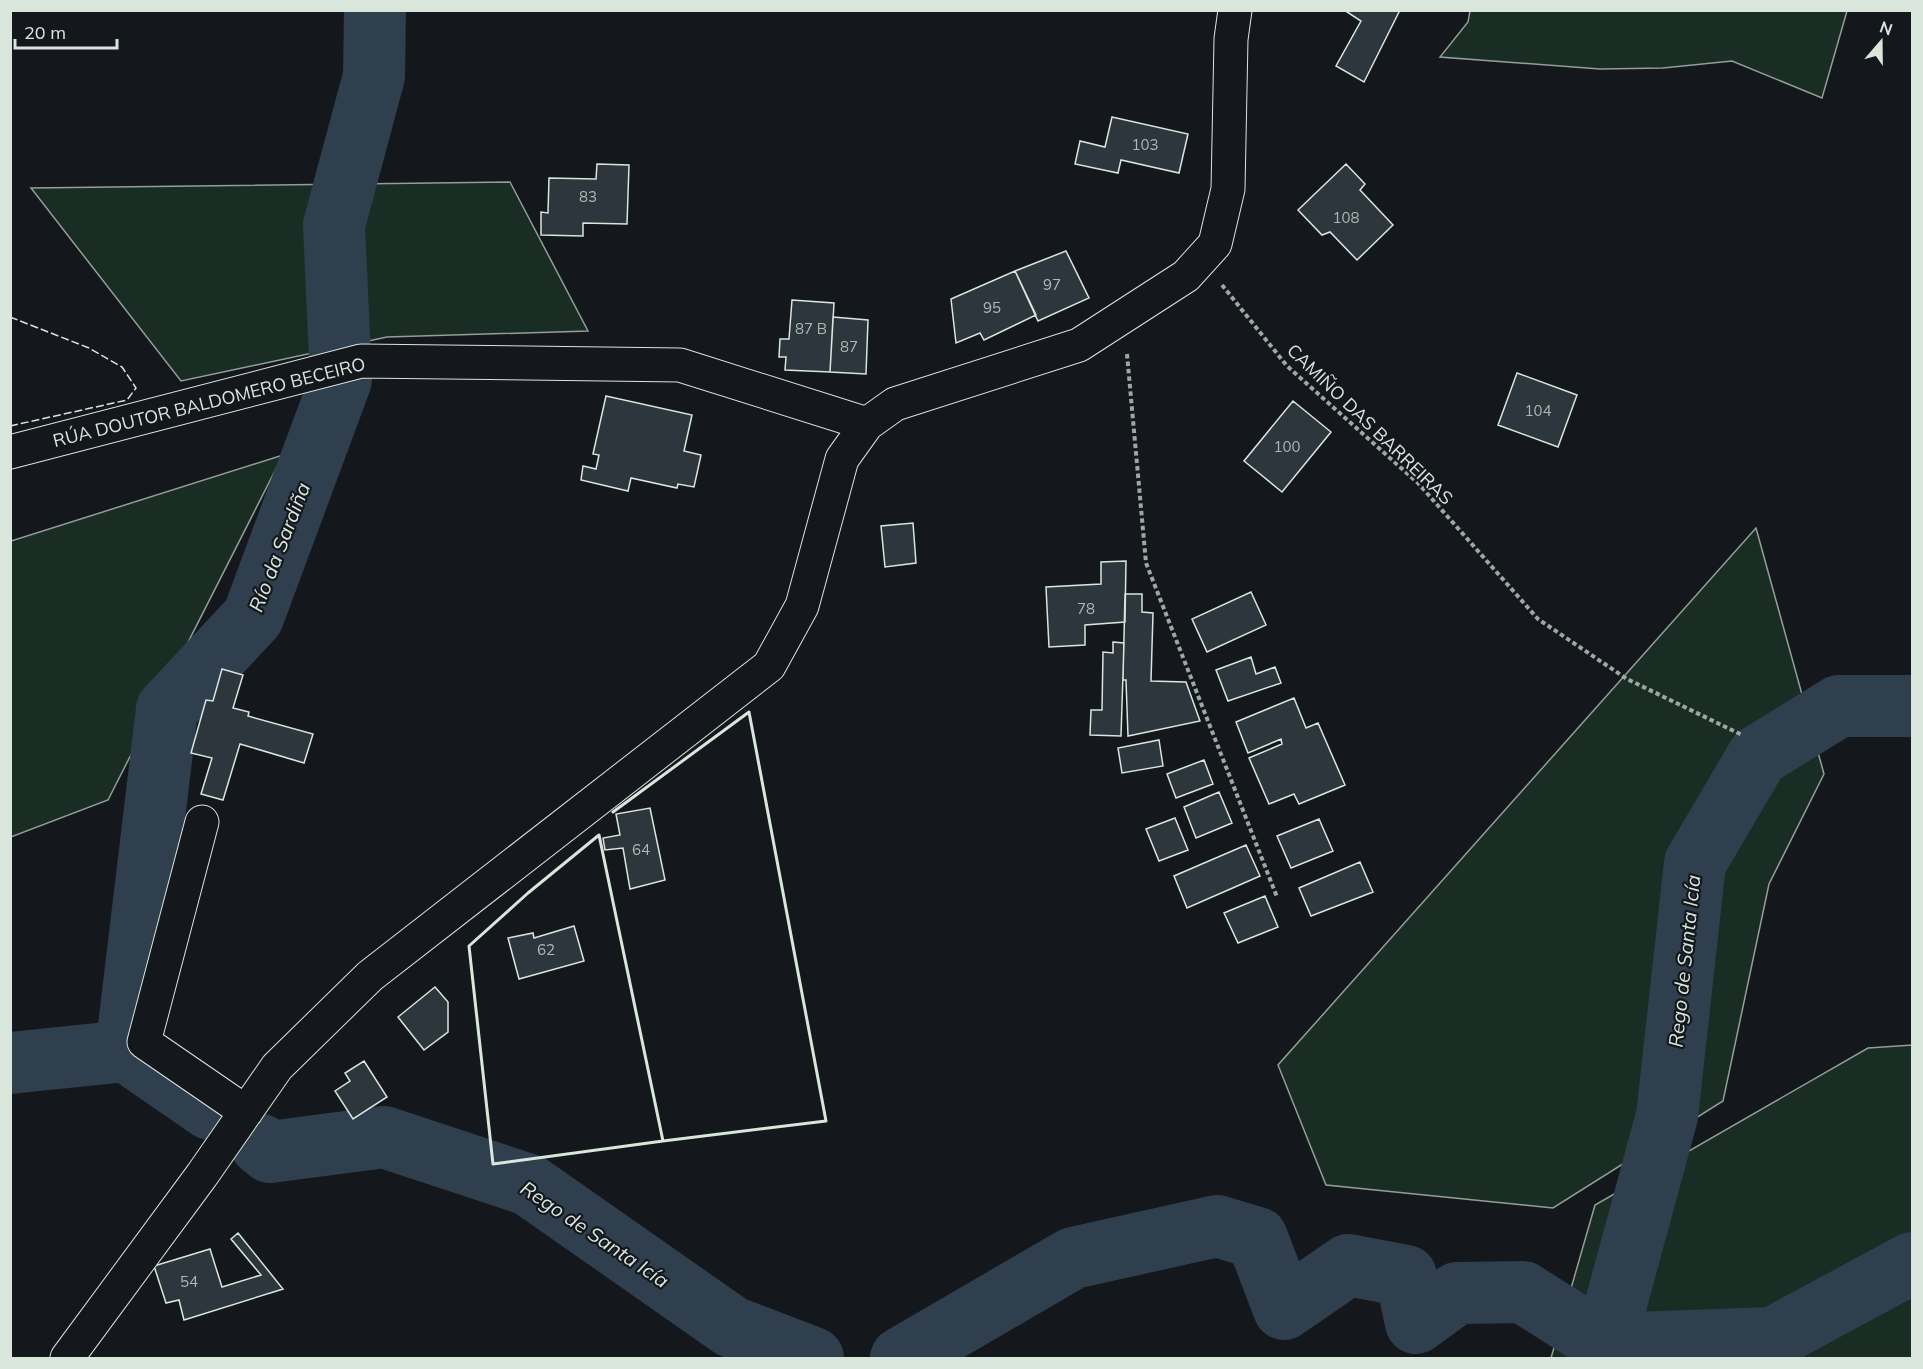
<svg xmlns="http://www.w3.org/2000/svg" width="1923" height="1369" viewBox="0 0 1923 1369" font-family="Mulish,sans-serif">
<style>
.green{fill:#1a2d24;stroke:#939e99;stroke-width:1.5}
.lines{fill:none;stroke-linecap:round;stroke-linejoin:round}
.river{stroke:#2f3f4d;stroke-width:62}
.building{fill:#2c363c;stroke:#d8e6dc;stroke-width:1.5}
.minor-casing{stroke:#d8e6dc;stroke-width:35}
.path{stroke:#9da8a2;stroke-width:4;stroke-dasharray:4.5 3;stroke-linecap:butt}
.minor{stroke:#14181c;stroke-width:33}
.fence{stroke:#d8e6dc;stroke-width:1.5;stroke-dasharray:8 3;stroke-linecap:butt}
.wall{stroke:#d8e6dc;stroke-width:3}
.labels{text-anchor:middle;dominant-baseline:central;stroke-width:4.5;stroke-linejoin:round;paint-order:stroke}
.number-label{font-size:15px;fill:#adbab4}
.street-label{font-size:18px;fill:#d8e6dc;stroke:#14181c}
.water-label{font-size:20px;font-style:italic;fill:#d8e6dc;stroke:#14181c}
</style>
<rect width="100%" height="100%" fill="#14181c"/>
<path class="green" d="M1470,11v-1l377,1 -25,87 -90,-37 -69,7 -63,1 -160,-12 28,-35z
M510,182l78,149 -201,6 -206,44 -150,-193z
M283,455l-175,345 -97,37v-296z
M1756,528l68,246 -55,110 -46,217 -170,107 -227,-23 -48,-120z
M1912,1045v313h-361l44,-153 273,-157z"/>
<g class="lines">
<path class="river" d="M126,1051l84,58
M10,1063l116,-12 41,-342 86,-92 88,-237 -7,-155 40,-149 1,-66
M261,1145l9,7 114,-15 145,48 203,142 81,31
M1605,1344l62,-228 28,-253 63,-107 81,-50h73
M901,1358l172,-100 144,-32 40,12 27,71 64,-44 58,11 10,47 41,-30 66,-1 82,52 168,-6 139,-75"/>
</g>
<path class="building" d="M1344,10h56l-36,72 -28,-16 25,-45z
M1112,117l76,17 -9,39 -58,-13 -3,13 -43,-9 5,-23 25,6z
M597,164l32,1 -2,59 -44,-1v13l-42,-1v-23l7,1 1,-35 47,1z
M1346,164l19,20 -5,6 33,35 -36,35 -27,-28 -8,3 -24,-25z
M1066,251l23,47 -51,23 -23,-50z
M1015,271l21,44 -52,25 -4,-7 -24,10 -5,-44z
M792,300l42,3 -4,69 -45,-2 1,-13h-7l1,-18h9z
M833,317l35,3 -2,54 -36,-2z
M1517,373l60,22 -19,52 -60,-22z
M606,396l86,19 -8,36 17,4 -7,32 -16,-3 -1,4 -46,-10 -3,13 -47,-11 2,-14 13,3 3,-14 -6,-1z
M1293,401l38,31 -49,60 -38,-31z
M913,523l3,40 -31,4 -4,-41z
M1126,561l-1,61 -40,3v20l-36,2 -3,-60 55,-3v-22z
M1251,592l15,33 -59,27 -15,-33z
M1125,594h17v18l11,1 -2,68 35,1 14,39 -72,15 -2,-56h-3z
M1113,642l11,1 -3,93 -31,-1 1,-25h11l1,-58 10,1z
M1251,657l5,17 19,-7 6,16 -53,18 -12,-31z
M222,669l21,6 -10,33 16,4 -1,4 65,18 -9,29 -64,-19 -17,56 -22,-6 11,-36 -21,-5 15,-53 7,1z
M1294,698l12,30 12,-5 27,62 -46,19 -5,-10 -25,10 -20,-46 33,-14 -1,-5 -33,14 -12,-31z
M1159,740l4,26 -41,7 -4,-25z
M1204,760l9,24 -37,14 -9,-24z
M1219,792l13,31 -36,15 -12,-31z
M650,808l15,72 -35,9 -7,-41 -18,2 -2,-12 17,-3 -4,-21z
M1175,818l13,32 -29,11 -13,-32z
M1319,819l14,32 -42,17 -14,-32z
M1246,845l14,31 -73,32 -13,-32z
M1360,862l13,30 -62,24 -12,-28z
M1265,896l13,31 -40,16 -14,-30z
M574,926l10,35 -65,18 -11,-41 25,-5 1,5z
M435,987l13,15v30l-24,18 -26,-33z
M364,1061l23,36 -34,22 -18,-28 15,-10 -5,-8z
M238,1233l45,56 -99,31 -5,-20 -13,3 -12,-37 56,-17 12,38 39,-12 -30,-36z"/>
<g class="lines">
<defs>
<path id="minor" d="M10,452l351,-91 319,4 187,59
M202,822l-58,220 102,70
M67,1358l135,-183 75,-108 93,-91 399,-310 33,-60 40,-147 25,-35 28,-20 184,-59 107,-69 29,-32 13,-55 3,-150 4,-29"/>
</defs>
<use href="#minor" class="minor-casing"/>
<path class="path" d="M1222,285l65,81 131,117 120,136 89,60 115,56
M1127,354l19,209 131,334"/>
<use href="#minor" class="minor"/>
<path class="fence" d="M10,317l79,31 33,19 14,21 -9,12 -117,26"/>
<path class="wall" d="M613,812l136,-100 77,409 -163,20
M599,835l64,306 -170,23 -24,-218 59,-53z"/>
</g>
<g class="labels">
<g class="number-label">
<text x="1145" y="144">103</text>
<text x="588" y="196">83</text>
<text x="1346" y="217">108</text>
<text x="1052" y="284">97</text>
<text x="992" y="307">95</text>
<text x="811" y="328">87 B</text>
<text x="849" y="346">87</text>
<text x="1538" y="410">104</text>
<text x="1287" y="446">100</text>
<text x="1086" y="608">78</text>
<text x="641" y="849">64</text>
<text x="546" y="949">62</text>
<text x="189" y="1281">54</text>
</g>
<g class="street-label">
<text transform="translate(209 402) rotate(-14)">RÚA DOUTOR BALDOMERO BECEIRO</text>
<text transform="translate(1370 424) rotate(44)">CAMIÑO DAS BARREIRAS</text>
</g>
<g class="water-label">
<text transform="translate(279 547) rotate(-69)">Río da Sardiña</text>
<text transform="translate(1684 961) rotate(-84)">Rego de Santa Icía</text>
<text transform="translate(595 1234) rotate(34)">Rego de Santa Icía</text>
</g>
</g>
<rect width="1923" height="1369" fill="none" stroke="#d8e6dc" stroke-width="24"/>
<g transform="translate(1881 42) rotate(20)" stroke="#14181c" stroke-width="4.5" paint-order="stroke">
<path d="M0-4.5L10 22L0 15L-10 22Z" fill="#d8e6dc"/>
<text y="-9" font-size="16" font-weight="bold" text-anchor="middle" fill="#d8e6dc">N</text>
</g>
<path d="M15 39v9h102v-9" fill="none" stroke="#d8e6dc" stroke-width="3"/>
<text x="24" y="39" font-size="18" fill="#d8e6dc" stroke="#14181c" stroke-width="4.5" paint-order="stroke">20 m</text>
</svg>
